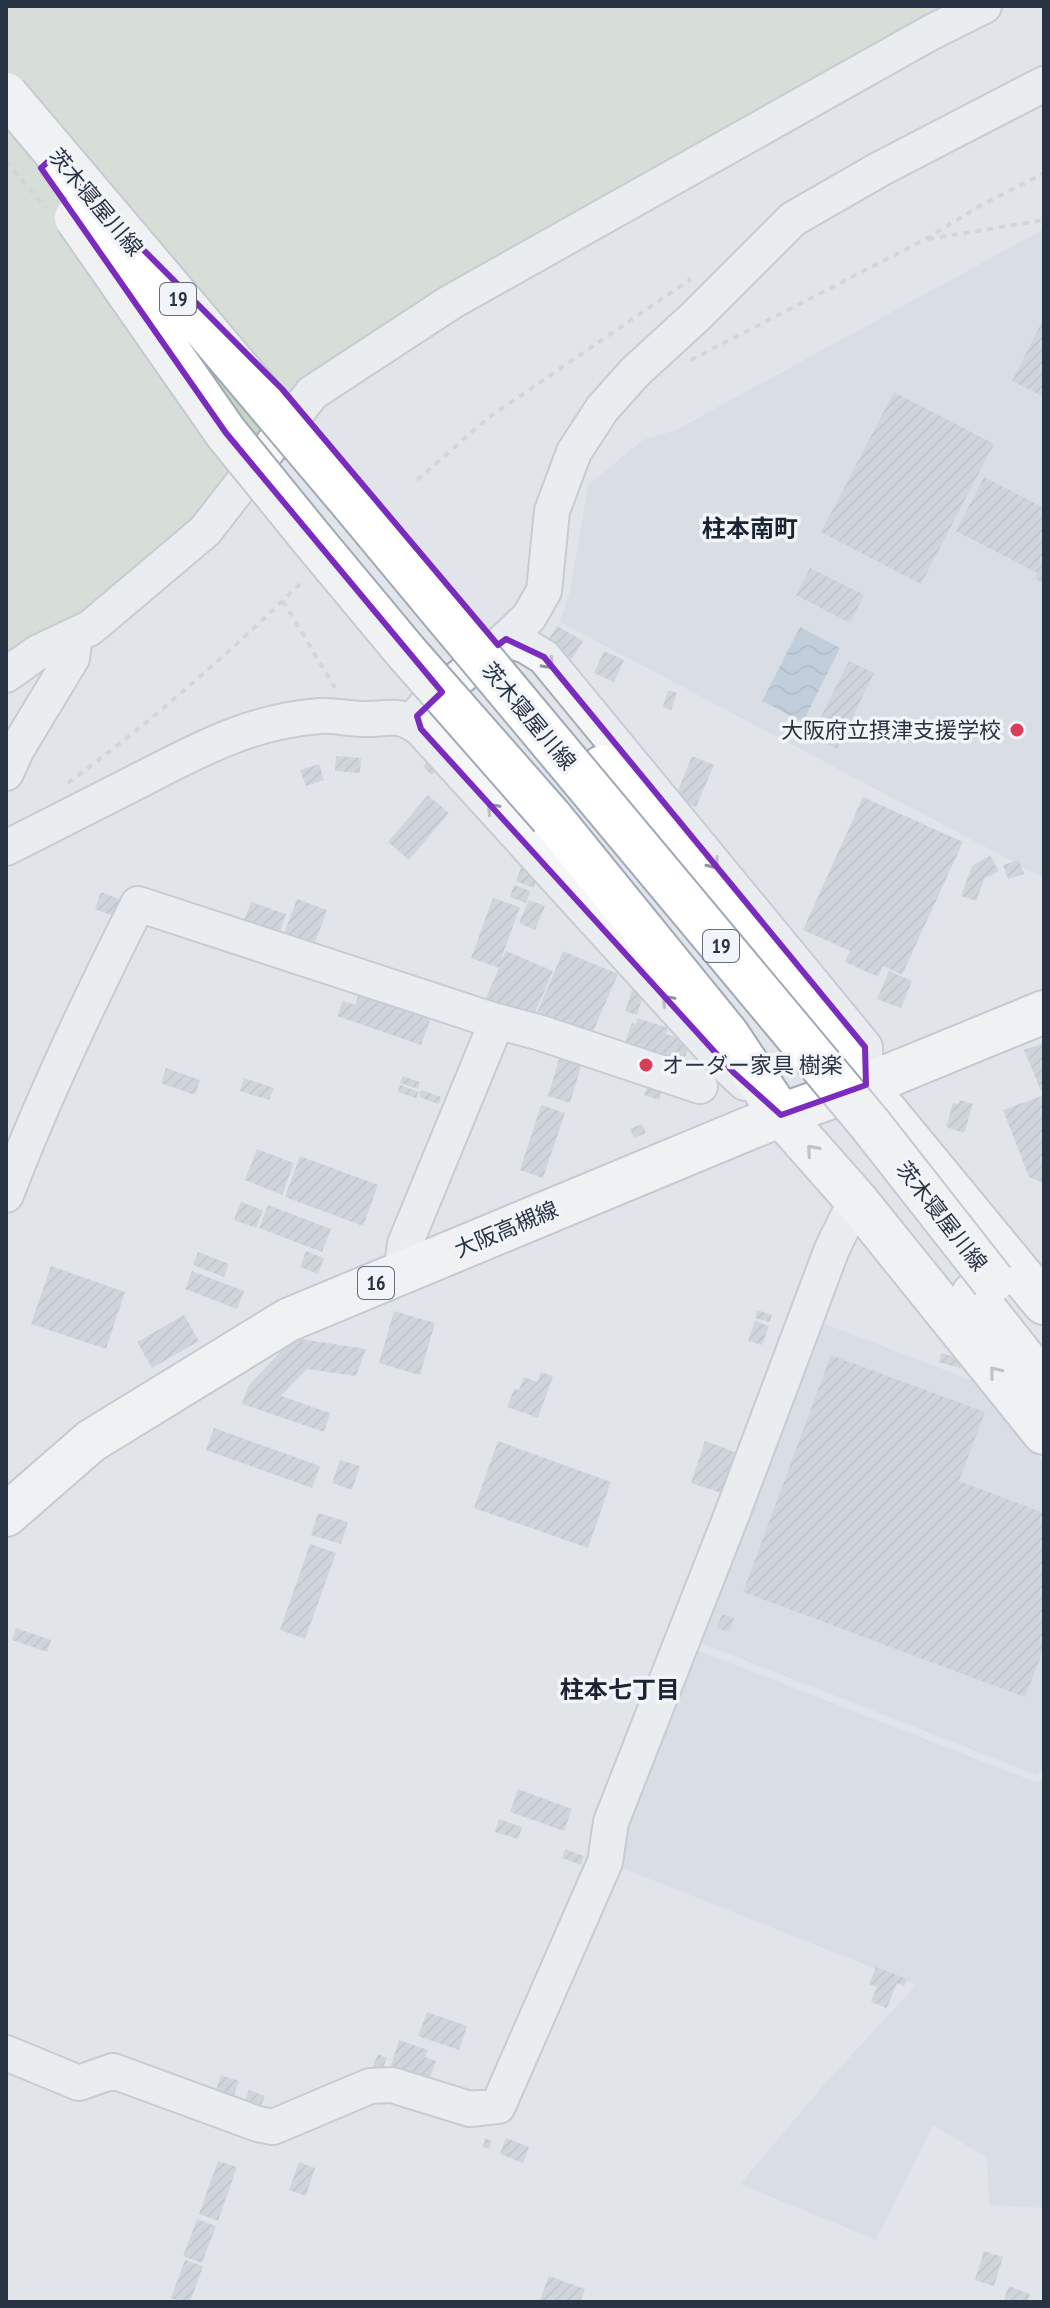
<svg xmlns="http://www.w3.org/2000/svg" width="1050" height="2308" viewBox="0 0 1050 2308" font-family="'PT Sans Narrow','Noto Sans JP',sans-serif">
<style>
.built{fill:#cfd4dd}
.green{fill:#c7d5c1}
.water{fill:url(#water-waves)}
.building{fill:url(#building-hatch)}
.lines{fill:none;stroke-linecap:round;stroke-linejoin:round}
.minor-casing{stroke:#a6acb5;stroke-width:38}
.major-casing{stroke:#9fa9b7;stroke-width:46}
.path{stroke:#bfc3c9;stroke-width:4;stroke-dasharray:6 6;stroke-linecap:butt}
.minor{stroke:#f4f6f8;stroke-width:34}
.major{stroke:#fff;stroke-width:42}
.major-bridge-casing{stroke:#9fa9b7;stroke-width:46;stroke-linecap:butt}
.path-bridge{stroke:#bfc3c9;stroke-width:4;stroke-dasharray:6 6;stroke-linecap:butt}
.major-bridge{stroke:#fff;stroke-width:42}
.oneway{stroke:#8e949e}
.oneway2{stroke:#9499a1}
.marked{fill:none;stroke:#7b2cbf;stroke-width:6;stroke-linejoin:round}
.poi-dot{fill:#d83d59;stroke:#f1f4f8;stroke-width:3}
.labels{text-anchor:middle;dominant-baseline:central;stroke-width:7;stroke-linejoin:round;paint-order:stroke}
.shield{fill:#f1f4f8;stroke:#646d79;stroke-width:2}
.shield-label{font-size:20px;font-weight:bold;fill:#283343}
.street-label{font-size:22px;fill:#283343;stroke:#f1f4f8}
.poi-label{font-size:22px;fill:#283343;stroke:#f1f4f8;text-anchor:end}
.neighbourhood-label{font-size:24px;font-weight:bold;fill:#1a2434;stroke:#f1f4f8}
</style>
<defs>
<pattern id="water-waves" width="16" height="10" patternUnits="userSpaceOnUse" patternTransform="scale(2)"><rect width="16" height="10" fill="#99b4cd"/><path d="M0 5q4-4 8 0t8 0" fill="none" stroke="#7d93a8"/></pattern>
<pattern id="building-hatch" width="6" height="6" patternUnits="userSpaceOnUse" patternTransform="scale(2)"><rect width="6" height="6" fill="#bac1cb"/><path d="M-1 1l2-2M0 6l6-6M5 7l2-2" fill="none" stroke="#a0a6b0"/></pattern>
</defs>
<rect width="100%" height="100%" fill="#e1e5ea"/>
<path class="built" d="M1044,229v649l-484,-256 10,-31 18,-106 55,-45 33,-10z
M815,1320l166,64 63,79v303l-7,9 -341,-134z
M694,1649l344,134 6,-5v430l-55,-3 -2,-47 -54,-33 -57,115 -136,-56 82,-97 94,-102 -299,-119 1,-37z"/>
<path class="green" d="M6,6h968l-552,297 -221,216 -127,103 -68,29z"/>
<path class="water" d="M800,627l40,21 -37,74 -41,-21z"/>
<path class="building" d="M1044,318v79l-32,-16z
M894,392l100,52 -73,140 -100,-52z
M984,477l60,31v75l-9,-4 3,-6 -82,-42z
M810,568l54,27 -14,28 -54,-28z
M557,626l26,15 -11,18 -26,-15z
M604,651l20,9 -10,22 -20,-9z
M849,661l25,12 -37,76 -26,-13z
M668,690l9,3 -6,17 -8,-3z
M435,753l10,8 -13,14 -9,-8z
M336,756l25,2 -1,15 -25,-2z
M692,756l22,9 -18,42 -21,-9z
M319,764l5,16 -18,6 -6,-16z
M428,795l21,18 -40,47 -21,-18z
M863,797l100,45 -61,133 -19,-9 -5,11 -33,-15 5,-11 -47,-21z
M990,855l9,16 -15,8 -8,22 -15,-5 11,-30z
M1019,860l5,14 -16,5 -5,-14z
M523,862l18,6 -7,20 -18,-7z
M514,885l16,6 -4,12 -16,-6z
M101,892l18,7 -6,17 -18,-7z
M493,898l27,9 -20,55 6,-11 47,20 -21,49 -47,-20 14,-32 -28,-10z
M297,899l30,11 -15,40 -30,-11z
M529,900l16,6 -10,24 -16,-7z
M251,902l35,12 -9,27 -36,-13z
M563,951l55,23 -27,62 -54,-23z
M889,971l23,10 -11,27 -24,-9z
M634,985l11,4 -8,26 -12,-4z
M360,991l72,24 -11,30 -84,-29 6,-15 12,4z
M638,1018l30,10 -2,6 24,8 -8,25 -59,-19 9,-25 4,1z
M1044,1043v47l-3,1 -17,-41z
M560,1056l22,7 -12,40 -22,-7z
M166,1068l34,12 -5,15 -34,-12z
M403,1076l17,6 -2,7 -18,-6z
M651,1077l14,5 -6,18 -15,-5z
M244,1078l30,10 -5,12 -29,-9z
M400,1085l19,7 -3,6 -18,-6z
M421,1090l20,7 -2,7 -20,-7z
M1044,1095v88l-15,-6 -26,-67z
M960,1100l13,4 -9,29 -18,-6 7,-24 6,1z
M541,1105l24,8 -22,65 -23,-8z
M642,1124l4,9 -12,5 -4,-9z
M257,1149l37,14 -12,32 -37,-15z
M300,1156l78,29 -15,41 -78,-29z
M241,1202l22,8 -7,18 -22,-8z
M268,1205l63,24 -9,23 -63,-24z
M306,1251l18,7 -6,16 -18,-7z
M198,1252l31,12 -5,13 -31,-12z
M51,1266l74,26 -19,57 -75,-25z
M192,1271l52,20 -7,18 -52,-20z
M757,1310l15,5 -2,7 -15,-4z
M394,1311l41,12 -15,52 -41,-12z
M184,1315l15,26 -47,27 -15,-26z
M755,1321l14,5 -7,19 -14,-4z
M294,1338l72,11 -10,27 -49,-7 -26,27 49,17 -6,19 -82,-28 7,-19z
M941,1353l22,6 -3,9 -21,-6z
M831,1355l154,57 -26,69 85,32v135l-19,49 -282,-105z
M541,1372l12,4 -15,42 -31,-11 7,-18 5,1 5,-13 13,5z
M214,1428l106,38 -8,22 -106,-38z
M498,1441l113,41 -23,66 -114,-40z
M705,1441l30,11 -14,41 -30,-10z
M340,1460l20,6 -8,24 -20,-7z
M318,1513l30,9 -7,22 -30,-9z
M310,1544l26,9 -31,86 -25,-9z
M722,1614l12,4 -5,14 -12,-4z
M16,1628l35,12 -4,12 -35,-12z
M518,1789l54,20 -8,22 -54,-19z
M499,1819l23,8 -4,12 -23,-7z
M565,1849l19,7 -3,9 -19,-7z
M876,1967l31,12 -3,7 -7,-3 -10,25 -16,-6 6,-15 -8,-3z
M427,2012l40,14 -8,24 -41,-14z
M399,2040l29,10 -3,7 11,4 -9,25 -15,-5 2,-7 -23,-9z
M378,2054l9,4 -8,19 -9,-3z
M221,2075l18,6 -9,25 -17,-7z
M249,2090l16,6 -8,21 -16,-6z
M485,2138l7,3 -3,8 -6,-2z
M506,2138l23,9 -6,16 -23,-9z
M218,2161l19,6 -19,54 -19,-7z
M299,2162l16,6 -9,28 -17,-6z
M197,2219l19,7 -14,37 -19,-7z
M984,2251l19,6 -9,29 -19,-6z
M185,2260l18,6 -13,36h-8l-11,-4z
M549,2276l36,13 -5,13h-41z
M1009,2286l21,8 -3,8h-24z"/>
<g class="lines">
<defs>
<path id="minor" d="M506,639l23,-22 15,-26 8,-80 22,-59 28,-43 33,-37 60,-55 98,-98 87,-50 164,-85
M6,675l31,-22 53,-25 115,-97 107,-138 139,-91 479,-269 54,-27
M6,773l11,-24 55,-91 3,-23
M6,848c46,-23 91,-46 136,-69 60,-31 110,-58 178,-63 15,-1 28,3 43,3 26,1 34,-8 58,10
M745,1083l-12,-11 -312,-343 -4,-13 8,-10 81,-67 20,7 18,11 321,390 1,38
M6,1195c38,-100 84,-196 132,-291l351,115 52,14 159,53
M401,1273l4,-29 92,-223
M6,2053l73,30 34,-12 145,53 15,3 97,-41 22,-1 78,24 28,-3 107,-244 6,-40 123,-313 98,-260 24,-49"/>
<path id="major" d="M352,503l93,112
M312,539l94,113
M602,767l442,536
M551,817l177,218 53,80 75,85 188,233
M973,1294l71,90
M6,1515l85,-74 197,-121 493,-205 85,-30 178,-73"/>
</defs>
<use href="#minor" class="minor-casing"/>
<use href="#major" class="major-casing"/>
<path class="path" d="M928,239l116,-19
M691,360l233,-120 54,-33 66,-34
M417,480l71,-62 203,-139
M283,601l52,87
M68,783c84,-62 162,-130 236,-203"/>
<use href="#minor" class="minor"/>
<use href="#major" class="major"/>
<defs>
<path id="major-bridge" d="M6,94l346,409
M76,218l150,215 86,106
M445,615l424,508 124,158
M406,652l145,165"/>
</defs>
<use href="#major-bridge" class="major-bridge-casing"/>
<path class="path-bridge" d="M6,161l40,47"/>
<use href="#major-bridge" class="major-bridge"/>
</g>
<defs><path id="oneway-chevron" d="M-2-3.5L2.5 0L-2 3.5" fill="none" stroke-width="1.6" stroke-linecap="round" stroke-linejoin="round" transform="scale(2)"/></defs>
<g class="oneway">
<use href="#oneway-chevron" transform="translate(549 664) rotate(46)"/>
<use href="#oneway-chevron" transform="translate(492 808) rotate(-132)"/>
<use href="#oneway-chevron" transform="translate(714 864) rotate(51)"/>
<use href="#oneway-chevron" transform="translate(667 1000) rotate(-132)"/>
</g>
<g class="oneway2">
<use href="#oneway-chevron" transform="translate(812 1150) rotate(-131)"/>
<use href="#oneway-chevron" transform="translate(995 1372) rotate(-129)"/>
</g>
<path d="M0 0H1050V2308H0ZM52,158l230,231 216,256 8,-6 38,18 321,390 1,38 -85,30 -48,-43 -312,-343 -4,-13 25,-24 -216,-259 -185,-265z" fill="#e1e5ea" fill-opacity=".55" fill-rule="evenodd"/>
<path class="marked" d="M52,158l230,231 216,256 8,-6 38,18 321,390 1,38 -85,30 -48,-43 -312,-343 -4,-13 25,-24 -216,-259 -185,-265z"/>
<g class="poi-dot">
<circle cx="1017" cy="730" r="8"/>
<circle cx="646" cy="1065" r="8"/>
</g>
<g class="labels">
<g class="shield">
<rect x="160" y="283" width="36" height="32" rx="6"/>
<rect x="703" y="930" width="36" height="32" rx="6"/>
<rect x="358" y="1267" width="36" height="32" rx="6"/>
</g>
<g class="shield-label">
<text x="178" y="299">19</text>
<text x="721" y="946">19</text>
<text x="376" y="1283">16</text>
</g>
<g class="street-label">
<text transform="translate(96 202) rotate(50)">茨木寝屋川線</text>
<text transform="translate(529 716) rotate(50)">茨木寝屋川線</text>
<text transform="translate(942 1216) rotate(52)">茨木寝屋川線</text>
<text transform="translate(506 1229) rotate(-23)">大阪高槻線</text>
</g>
<g class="poi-label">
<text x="1001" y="730">大阪府立摂津支援学校</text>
<text x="662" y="1065" text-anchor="start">オーダー家具 樹楽</text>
</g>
<g class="neighbourhood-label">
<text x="750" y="528">柱本南町</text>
<text x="620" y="1689">柱本七丁目</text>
</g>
</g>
<rect width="1050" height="2308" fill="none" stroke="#283343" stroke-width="16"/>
</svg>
